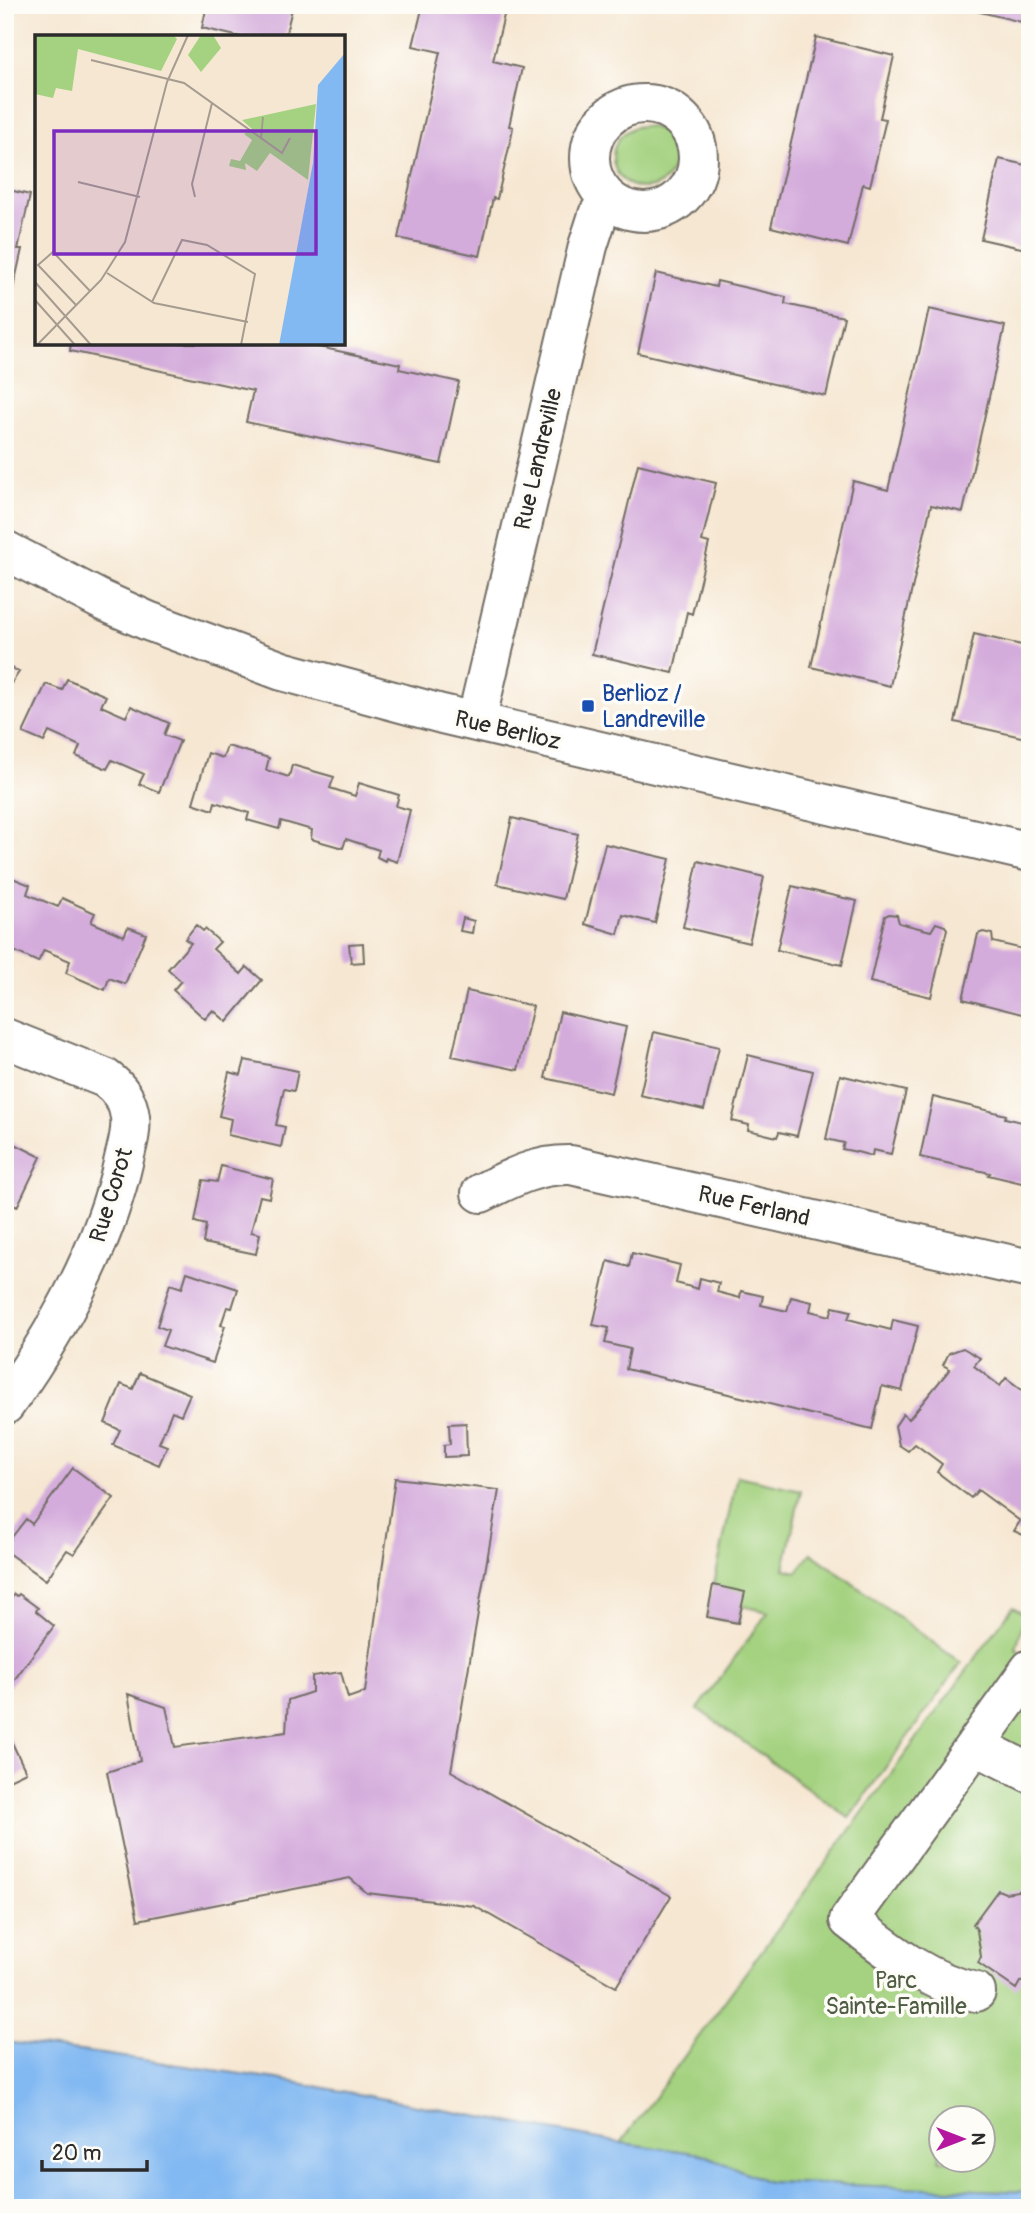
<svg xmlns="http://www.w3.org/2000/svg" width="1035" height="2213" viewBox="0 0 1035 2213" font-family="Pangolin,sans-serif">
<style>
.green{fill:#a4d280;stroke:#687e56;stroke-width:2;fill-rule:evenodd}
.water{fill:#83b9f2;stroke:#57728e;stroke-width:2}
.building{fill:#d4acdc}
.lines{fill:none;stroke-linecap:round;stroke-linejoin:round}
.minor-casing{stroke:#726d65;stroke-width:42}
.minor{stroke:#fff;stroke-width:38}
.transit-dot{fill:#1a4fb4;stroke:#fdfcf7;stroke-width:2.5}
.labels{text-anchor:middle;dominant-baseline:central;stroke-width:7;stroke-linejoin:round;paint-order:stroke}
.street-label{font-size:23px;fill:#2b2b2b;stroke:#fdfcf7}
.transit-label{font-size:23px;fill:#164399;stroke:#fdfcf7;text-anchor:start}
.park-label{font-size:23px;fill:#4f5d44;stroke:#fdfcf7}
.inset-road{fill:none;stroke:#a59c8f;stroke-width:2}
.view{fill:#7b2cbf;fill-opacity:0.15;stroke:#7b2cbf;stroke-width:3.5}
.inset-edge{fill:none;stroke:#2b2b2b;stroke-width:3.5}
</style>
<rect width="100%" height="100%" fill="#fdfcf7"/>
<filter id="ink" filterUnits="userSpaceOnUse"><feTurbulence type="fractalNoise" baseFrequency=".0143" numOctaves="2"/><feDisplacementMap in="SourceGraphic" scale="14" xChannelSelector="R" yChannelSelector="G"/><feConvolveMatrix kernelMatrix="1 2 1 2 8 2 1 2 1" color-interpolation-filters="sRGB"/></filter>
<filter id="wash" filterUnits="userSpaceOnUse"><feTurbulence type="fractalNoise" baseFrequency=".00686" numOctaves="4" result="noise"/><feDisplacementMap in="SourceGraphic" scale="28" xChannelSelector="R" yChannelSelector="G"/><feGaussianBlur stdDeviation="1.57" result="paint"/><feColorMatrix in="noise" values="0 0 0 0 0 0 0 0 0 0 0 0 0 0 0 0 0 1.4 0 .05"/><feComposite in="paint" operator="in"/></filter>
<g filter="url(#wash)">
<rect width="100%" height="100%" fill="#f6e7d2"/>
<path class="green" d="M613 157a31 31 0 1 1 62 0a31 31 0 1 1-62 0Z
M737,1476l64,14 -17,79 13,3 14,-19 150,110 -112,155 -151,-109 70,-97 -26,-6 -4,17 -31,-6z
M1013,1607l12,7 -9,35 14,10v533l-262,-10 -66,-28 -81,-11zM940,2118h42v42h-42z"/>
<path class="water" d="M5,2042l83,10 189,27 344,64 81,11 66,28 262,10v16h-1025z"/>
<g id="blocks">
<path class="building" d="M207,5h86l-8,32h-45l-38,-9z
M423,5h89v3l-6,-1 -13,54 29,7 -13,58 4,1 -2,12 -14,60 -4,-1 -13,58 -82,-18 42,-186 -27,-6z
M955,5h75v19l-75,-18z
M816,37l78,19 -14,62 6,1 -16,67 -7,-2 -15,62 -77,-19z
M999,159l31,7v84l-49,-11z
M5,189l25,6 -12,54h4l-16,72z
M656,273l60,14 1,-6 69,16 -1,7 59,13 -18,79 -188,-43z
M929,309l76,17 -42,186 -32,-7 -41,181 -79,-19 42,-186 35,9z
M71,343h229l100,21 -1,5 60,13 -18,82 -195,-42 7,-31 -183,-40z
M638,464l78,19 -14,58 7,2 -17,71 -5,-2 -14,61 -81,-19z
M974,634l56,13v92l-75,-17z
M5,664l14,8 -14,21z
M67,679l39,17 -5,10 25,11 5,-11 38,17 -5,12 16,6 -21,51 -20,-8 5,-10 -32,-14 -5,9 -31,-13 4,-10 -31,-14 -5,10 -21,-9 23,-49 16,6z
M227,746l42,12 -3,12 23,7 3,-12 42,12 -4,11 25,8 4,-13 40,12 -3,11 14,4 -13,52 -11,-4 -1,3 -8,-4 2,-7 -33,-11 -3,9 -32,-9 1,-9 -31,-9 -2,8 -32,-9 2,-7 -34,-11 -2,8 -20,-7 15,-50 15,5z
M512,818l66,16 -15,65 -66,-15z
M605,844l65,15 -15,64 -32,-8 -5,19 -33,-10z
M698,861l66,16 -15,66 -66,-16z
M5,875l25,10 -3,9 31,13 4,-9 33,15 -4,9 33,14 4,-9 18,7 -21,50 -16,-6 -4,12 -39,-17 4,-12 -26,-11 -6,12 -33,-15z
M792,886l65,15 -15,64 -65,-15z
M889,914l8,1 2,8 32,8 5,-8 9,3 2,3 -16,68 -61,-15 15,-66z
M463,918l11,3 -2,12 -12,-2z
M196,925l7,6 2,-2 15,13 -7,7 28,25 6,-7 15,13 -35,42 -14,-12 -8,9 -32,-29 8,-9 -13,-12 23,-26 -6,-4z
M983,932l9,2 1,8 34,8 3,-3v49l-4,19 -63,-16 15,-65z
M363,943l1,19 -13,1 -2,-19z
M467,991l66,15 -15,64 -66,-14z
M560,1012l66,15 -15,66 -66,-15z
M654,1032l65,15 -15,63 -64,-15z
M748,1055l65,16 -16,65 -18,-4 -2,5 -29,-7 1,-5 -17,-4z
M245,1060l53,11 -4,20 -10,-2 -8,36 9,2 -4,20 -53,-12 3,-16 -12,-3 10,-44 12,3z
M840,1075l66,16 -15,63 -18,-4 -1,6 -15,-4 -15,-3 2,-6 -18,-4z
M933,1097l73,18 -1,3 25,6v61l-42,-10 2,-2 -70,-16z
M5,1139l36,18 -24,50 -12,-6z
M221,1166l52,13 -4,19 -9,-2 -9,36 9,2 -4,20 -53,-11 3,-18 -11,-3 8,-42 14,2z
M632,1253l48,12 -4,18 22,6 2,-11 19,5 -2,9 23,6 1,-7 22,5 -2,9 26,6 4,-14 21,5 -2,9 20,5 3,-9 18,4 -3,8 43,11 2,-10 25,6 -16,65 -20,-5 -10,43 -246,-60 4,-20 -25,-6 4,-15 -16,-3 15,-64 21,6z
M187,1272l51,17 -6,19 -5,-1 -6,18 4,1 -12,37 -51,-17 6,-16 -11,-4 13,-42 12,4z
M963,1348l17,10 -6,8 26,20 6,-8 24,18v142l-16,-7 6,-10 -42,-31 -7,8 -34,-26 5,-8 -27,-20 -7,7 -9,-6 -4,-19 8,-12 6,5 41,-50 -7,-4 6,-12z
M140,1373l50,21 -9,21 -9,-4 -13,32 8,3 -8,19 -46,-20 7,-15 -15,-7 16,-39 12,5z
M466,1423l1,33 -23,1v-12l6,-1 -1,-20z
M73,1468l41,30 -40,56 -7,-4 -21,30 -41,-29v-5l21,-27 6,5z
M395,1478l104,12 -48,281 220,125 -55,91 -142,-81 -107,-13 -17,-15 -212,42 -31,-148 33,-11 -12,-67 38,13 9,40 111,-15 2,-32 24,-8v-16l29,-4 7,26 17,-6z
M713,1585l32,7 -7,31 -31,-6z
M14,1594l3,2 2,-2 19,14 -2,3 18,15 -45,61 -4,-3v-87l5,3z
M5,1728l21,44 -21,10z
M1030,1889v92l-10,1 -4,7 -38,-26 3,-6 -4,-27 -4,-6 25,-34 7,3z"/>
</g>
</g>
<g filter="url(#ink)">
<use href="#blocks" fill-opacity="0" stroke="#726d65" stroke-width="2"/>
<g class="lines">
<defs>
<path id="minor" d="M590 158a54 54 0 1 1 108 0a54 54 0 1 1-108 0Z
M5,550l94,49 49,22 134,50 160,43 588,138
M476,722l112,-476 10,-31 11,-16
M5,1038l100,40c13,9 23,22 25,39 2,14 -3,29 -6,42 -20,89 -67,173 -119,246
M481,1193c30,-15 56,-29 90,-28l459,104
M975,1745l55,28
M976,1992c-50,-10 -88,-42 -127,-72l181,-251"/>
</defs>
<use href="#minor" class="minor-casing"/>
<use href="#minor" class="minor"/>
</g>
</g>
<rect class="transit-dot" x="581" y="699" width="14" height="14" rx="3.5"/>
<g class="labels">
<g class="street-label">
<text transform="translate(538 459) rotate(-77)">Rue Landreville</text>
<text transform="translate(508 730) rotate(13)">Rue Berlioz</text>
<text transform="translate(111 1195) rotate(-73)">Rue Corot</text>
<text transform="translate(754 1206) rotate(13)">Rue Ferland</text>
</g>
<g class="transit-label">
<text x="602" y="693">Berlioz /<tspan x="602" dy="26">Landreville</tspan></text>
</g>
<g class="park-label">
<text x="896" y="1980">Parc<tspan x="896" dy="26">Sainte-Famille</tspan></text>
</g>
</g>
<g transform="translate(35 35)">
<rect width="310" height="310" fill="#f6e7d2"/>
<path d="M0,0h138l4,4 -16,32 -83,-22 -6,42 -16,-3 -3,10 -18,-4zM166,0h12l8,13 -20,24 -13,-17zM281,69l-8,76 -38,-27 -13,18 -12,-8 1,7 -17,-4 2,-7 9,2 12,-21 -8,-6 8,-5 -10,-9z" fill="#a4d280"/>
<path d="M310,18v292h-66l34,-182 5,-78z" fill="#83b9f2"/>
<path class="inset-road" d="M56,25l93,23 98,70 8,-15M226,103l2,-21M43,147l62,15M160,162l-3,-13 20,-81M72,238l47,30 94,19M0,247l56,63M0,265l40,45M117,267l30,-62 25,5 48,29 -14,71M41,270l-38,-40 15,-13 37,39M2,310l64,-65 24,-38 42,-160 21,-47"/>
<path class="view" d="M19,96h262v123h-262z"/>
<rect width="310" height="310" class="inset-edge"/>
</g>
<rect width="1035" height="2213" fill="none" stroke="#fdfcf7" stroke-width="28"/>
<g transform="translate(962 2139) rotate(90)"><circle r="33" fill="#fdfcf7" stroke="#a9a8a5" stroke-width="2"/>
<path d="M0-5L12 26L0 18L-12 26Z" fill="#b5179e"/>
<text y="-10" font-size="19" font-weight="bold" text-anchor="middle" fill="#2b2b2b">N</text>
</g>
<path d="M42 2160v10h105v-10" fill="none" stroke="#2b2b2b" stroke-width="3.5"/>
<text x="52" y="2160" font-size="21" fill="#2b2b2b" stroke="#fdfcf7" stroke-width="5" paint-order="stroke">20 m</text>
</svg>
